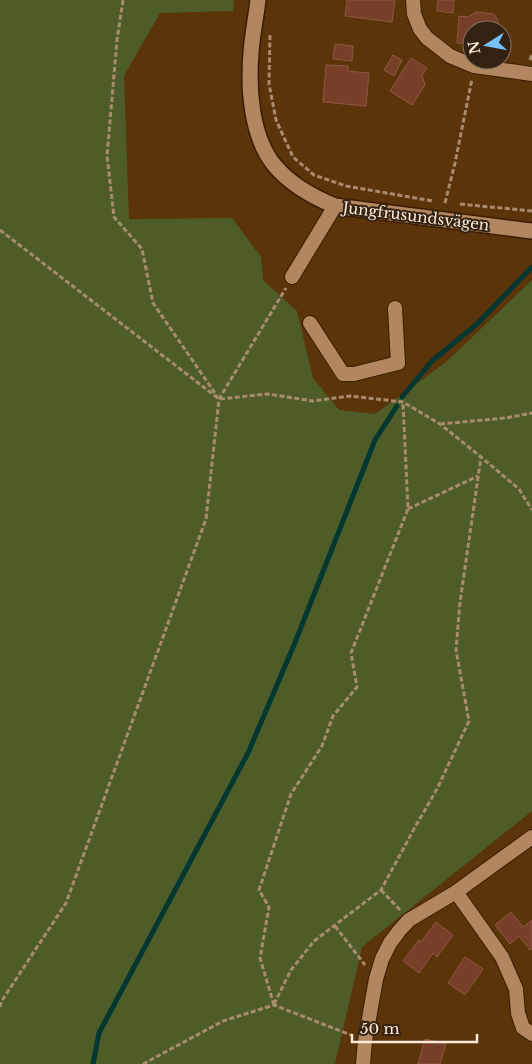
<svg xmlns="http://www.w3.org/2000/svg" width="532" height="1064" viewBox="0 0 532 1064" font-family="'Libre Baskerville',serif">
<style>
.green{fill:#4e5d27}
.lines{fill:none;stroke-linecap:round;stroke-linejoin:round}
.stream{stroke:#033731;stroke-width:5}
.building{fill:#783f28;stroke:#8d5944}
.minor-casing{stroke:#3a1d00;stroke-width:16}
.tertiary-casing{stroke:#3a1d00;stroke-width:18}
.path{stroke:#a98c6e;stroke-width:3;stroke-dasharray:5 2.5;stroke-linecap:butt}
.minor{stroke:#b2865f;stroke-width:14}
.tertiary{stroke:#b2865f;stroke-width:15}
.labels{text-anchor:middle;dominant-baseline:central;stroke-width:4;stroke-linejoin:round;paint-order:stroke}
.street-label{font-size:15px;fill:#feebda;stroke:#332111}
</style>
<rect width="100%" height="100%" fill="#5b340a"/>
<path class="green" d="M0,0h234l-1,11 -73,2 -36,63 5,143 103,-1 29,39 2,23 34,31 16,67 26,32 36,4 71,-52 86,-82v531l-170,136 -27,117h-335z"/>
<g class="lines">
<path class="stream" d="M402,397l30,-36 45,-37 55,-57
M93,1064l6,-31 149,-280 46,-108 81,-205 22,-34"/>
</g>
<path class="building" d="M347,0h48l-3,22 -47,-6z
M438,0h16l-1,13 -16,-2z
M476,12l18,2 4,6 -1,10h-25v14l-15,-1 2,-27 9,1z
M335,44l18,2 -1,15 -19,-2z
M393,55l9,5 -8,16 -10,-6z
M411,58l16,10 -5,8 3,9 -13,20 -22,-14z
M326,65l22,1v5l21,2 -3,33 -43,-4z
M511,912l12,15 9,-7v28l-2,2 -11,-14 -9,8 -15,-19z
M436,922l17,13 -16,22 -4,-4 -14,20 -16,-12 16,-21 2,2z
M465,957l18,12 -18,26 -17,-12z
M425,1039l21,5 -6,20h-22z"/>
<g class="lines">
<defs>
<path id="minor" d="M413,0l1,14 6,15 7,9 23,18 24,10 58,8
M292,277l43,-71
M310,323l33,51h11l44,-11 -3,-55
M456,892l46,65 14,32 2,24 5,15 9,6
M363,1064l2,-23 11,-62 6,-20 8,-16 9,-12 10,-11 47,-28 76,-55"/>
<path id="tertiary" d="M258,0c-2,18 -6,35 -7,53 -3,36 0,84 24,113 16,19 38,31 60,40l197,25"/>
</defs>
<use href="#minor" class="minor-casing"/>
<use href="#tertiary" class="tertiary-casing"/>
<path class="path" d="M123,0l-6,40 -10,116 7,61 28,32 11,54 64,93
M270,35l-1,49 7,36 17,37 21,18 32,11 87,15
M530,60l2,-6
M445,203l10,-40 17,-84
M460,204l72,7
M0,230l219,169 49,-5 45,7 37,-5 53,6 37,22 41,33 38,32 13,21
M440,424l66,-6 26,-5
M408,509l70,-33
M381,890l19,20
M335,926l30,39
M274,1004l17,-34 23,-29 67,-51 33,-61 23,-40 32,-68 -13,-71 4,-48 21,-145
M274,1005l-14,-47 9,-51 -10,-17 32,-96 31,-48 11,-30 24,-29 -6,-34 57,-144 -5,-107
M0,1007l1,-5 65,-99 140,-384 13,-120 67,-111
M143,1064l80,-43 51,-16 77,30"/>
<use href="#minor" class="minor"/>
<use href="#tertiary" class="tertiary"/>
</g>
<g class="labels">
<g class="street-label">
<text transform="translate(416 216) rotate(7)">Jungfrusundsvägen</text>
</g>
</g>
<g transform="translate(487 45) rotate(259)"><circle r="24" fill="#332111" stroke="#847261"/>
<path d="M0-4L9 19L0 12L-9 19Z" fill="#76c0f7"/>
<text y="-8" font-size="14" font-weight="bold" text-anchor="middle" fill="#feebda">N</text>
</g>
<path d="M352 1034v8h125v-8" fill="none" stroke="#feebda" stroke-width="2.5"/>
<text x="360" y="1034" font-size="15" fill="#feebda" stroke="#332111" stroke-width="4" paint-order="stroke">50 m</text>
</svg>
